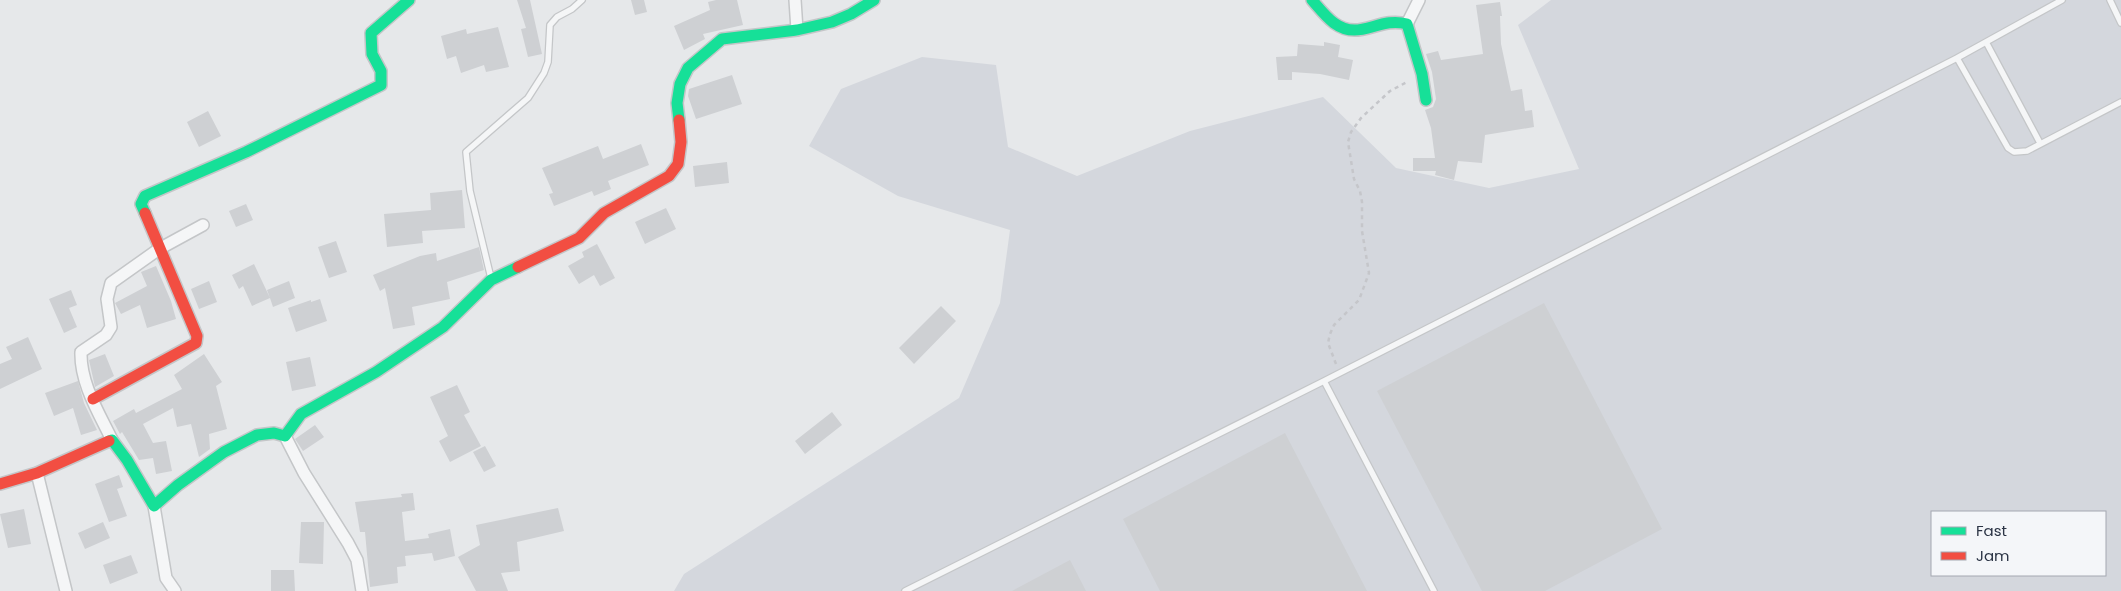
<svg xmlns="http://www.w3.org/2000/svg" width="2121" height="591" viewBox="0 0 2121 591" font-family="Poppins,sans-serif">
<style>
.built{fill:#d4d7dd;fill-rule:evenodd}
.building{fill:#ced0d3}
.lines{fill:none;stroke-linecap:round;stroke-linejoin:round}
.lane-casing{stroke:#c4c6c8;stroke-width:8}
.street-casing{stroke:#c4c6c8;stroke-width:14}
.fast-casing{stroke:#c4c6c8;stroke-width:14}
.jam-casing{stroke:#c4c6c8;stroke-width:14}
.path{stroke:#c5c6ca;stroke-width:2.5;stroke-dasharray:4 4;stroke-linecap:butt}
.lane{stroke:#f5f6f7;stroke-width:5.5}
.street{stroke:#f5f6f7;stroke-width:11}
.fast{stroke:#16e098;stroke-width:11}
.jam{stroke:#f24e42;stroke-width:11}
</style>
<rect width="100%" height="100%" fill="#e6e8ea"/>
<path class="built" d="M1551,0h570v591h-1447l10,-17 275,-176 41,-95 10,-73 -112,-34 -89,-50 32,-57 81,-32 74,8 12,82 69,29 113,-45 133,-34 73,71 93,20 90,-19 -61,-144zM1932,512h173v63h-173z"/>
<path class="building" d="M517,0h13l12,54 -14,3 -7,-28 5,-1z
M631,0h13l3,12 -12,3z
M716,0h21l6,25 -40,9 2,5 -21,11 -10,-24 36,-16 -2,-8z
M1500,2l2,14h-2l1,28 10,47 11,-2 3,22 7,-1 2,17 -49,8 -3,28 -24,-2 -4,19 -19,-5 1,-4h-23v-13h22l-4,-30 -6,-18 8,-3 3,-8 -4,-27 -6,-18 12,-3 3,9 42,-6 -7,-49z
M498,27l11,40 -23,5 -2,-7 -23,8 -5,-17 -9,3 -6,-23 25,-7 1,5z
M1324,42l16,3 -2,12 15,3 -4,20 -29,-6 -28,-2v8h-14l-2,-23 21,-1 1,-12 26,2z
M732,75l10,29 -46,15 -8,-23 1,-7z
M208,111l13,25 -22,11 -12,-25z
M641,144l8,21 -41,16 3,8 -17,7 -2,-5 -38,15 -5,-12 4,-1 -11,-25 56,-22 5,13z
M727,162l2,21 -34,4 -2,-21z
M462,190l3,38 -43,3 1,12 -36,4 -3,-33 47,-4 -1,-17z
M246,204l7,16 -17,7 -7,-16z
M666,208l10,21 -31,15 -10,-22z
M336,241l11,31 -18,6 -11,-31z
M597,244l18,34 -15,8 -6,-11 -15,9 -11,-18 16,-9 -2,-5z
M479,247l5,23 -37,12 3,17 -38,8 3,18 -22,4 -8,-41 -5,3 -7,-16 47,-19 16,-3 1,8z
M254,264l16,34 -3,-8 22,-9 6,17 -22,9 -3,-9 -18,8 -9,-20 -4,3 -7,-14z
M156,266l15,35 5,18 -29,9 -7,-23 -19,9 -6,-11 32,-17 -6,-14z
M209,281l8,21 -18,7 -8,-20z
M71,290l6,15 -8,3 8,19 -13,6 -15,-34z
M320,299l7,22 -31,11 -8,-24 23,-8v2z
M1544,303l118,226 -117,62h-63l-105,-200z
M941,306l15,15 -42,43 -15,-16z
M28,337l14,32 -42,20v-25l12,-5 -6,-12z
M105,354l9,22 -19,11 -6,-27z
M204,354l18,28 -6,4 11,43 -18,5 1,15 -11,8 -8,-33 -14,3 -4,-19 -30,16 10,19 13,-2 6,30 -16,3 -3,-16 -14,2 -17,-28 -2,2 -7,-13 21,-12 2,4 46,-24 -8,-14z
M310,357l6,29 -24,5 -6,-29z
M78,381l6,22 13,27 -16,5 -8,-27 -19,8 -9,-23z
M457,385l13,27 -6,3 17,31 -31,16 -11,-21 9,-5 -18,-39z
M832,412l10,13 -37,29 -10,-13z
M315,425l9,12 -21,14 -8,-12z
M1285,433l82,158h-207l-37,-72z
M485,446l11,20 -12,6 -11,-20z
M119,475l4,12 -6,2 10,27 -18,6 -14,-38z
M413,493l2,17 -13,2 3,29 24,-3 -1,-4 22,-5 5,27 -21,5 -2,-8 -27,3 1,10 -9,1 1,16 -28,4 -5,-55h-5l-5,-30 47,-5 -1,-3z
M558,508l6,23 -47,11 3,29 -19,2 7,18h-32l-18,-34 22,-12 -4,-20z
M24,509l7,35 -23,4 -8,-34z
M103,522l7,16 -25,11 -7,-16z
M301,522h23l-1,42 -24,-1z
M131,555l7,18 -28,11 -7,-19z
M1070,560l16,31h-74z
M271,570h23l1,21h-24z"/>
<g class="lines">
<defs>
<path id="lane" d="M2110,0l11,23
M1986,42l54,101
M1957,58l51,90 6,4 13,-1 94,-49
M491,278l-21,-87 -4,-39 62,-54 16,-25 4,-11 2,-37 7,-8 15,-8 10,-9
M1324,381l110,210
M905,591l419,-210 633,-323 105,-58"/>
<path id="street" d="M795,0l2,30
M1407,24l12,-24
M285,436l19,37 44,70 9,17 5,31
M112,440c-13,-27 -32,-57 -31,-88l25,-17 5,-8 -4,-28 4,-16 48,-34 44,-24
M37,473l29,118
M154,506l12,72 9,13"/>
<path id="fast" d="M1312,0c7,8 14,17 22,23 26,19 44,-7 73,1l15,50 4,26
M679,120l-2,-17 3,-19 8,-16 34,-29 75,-9 35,-8 19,-8 23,-14
M145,213l-4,-9 4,-8 101,-44 135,-67v-14l-9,-17 -1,-21 38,-33
M109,441l3,-1 15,20 27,46 24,-21 46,-33 33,-17 17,-2 11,3 16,-22 75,-42 67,-45 48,-47 27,-13"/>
<path id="jam" d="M518,267l61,-29 25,-25 65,-37 9,-12 3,-22 -2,-22
M93,399l103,-56 1,-7 -52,-123
M0,484l37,-11 72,-32"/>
</defs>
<use href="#lane" class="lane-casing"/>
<use href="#street" class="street-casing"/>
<use href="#fast" class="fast-casing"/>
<use href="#jam" class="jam-casing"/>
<path class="path" d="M1336,364l-8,-21 2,-9 4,-9 25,-25 10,-27 -7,-42v-29l-2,-11 -6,-12 -6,-37 3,-10 10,-14 29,-27 17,-9"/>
<use href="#lane" class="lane"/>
<use href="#street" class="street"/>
<use href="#fast" class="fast"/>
<use href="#jam" class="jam"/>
</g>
<rect x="1931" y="511" width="175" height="65" fill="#f4f6f9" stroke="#a4a8b1"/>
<rect x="1941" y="527" width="25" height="8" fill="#16e098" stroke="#a4a8b1"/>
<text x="1976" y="536" font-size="15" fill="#2b3445">Fast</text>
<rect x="1941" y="552" width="25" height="8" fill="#f24e42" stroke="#a4a8b1"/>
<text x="1976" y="561" font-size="15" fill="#2b3445">Jam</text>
</svg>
